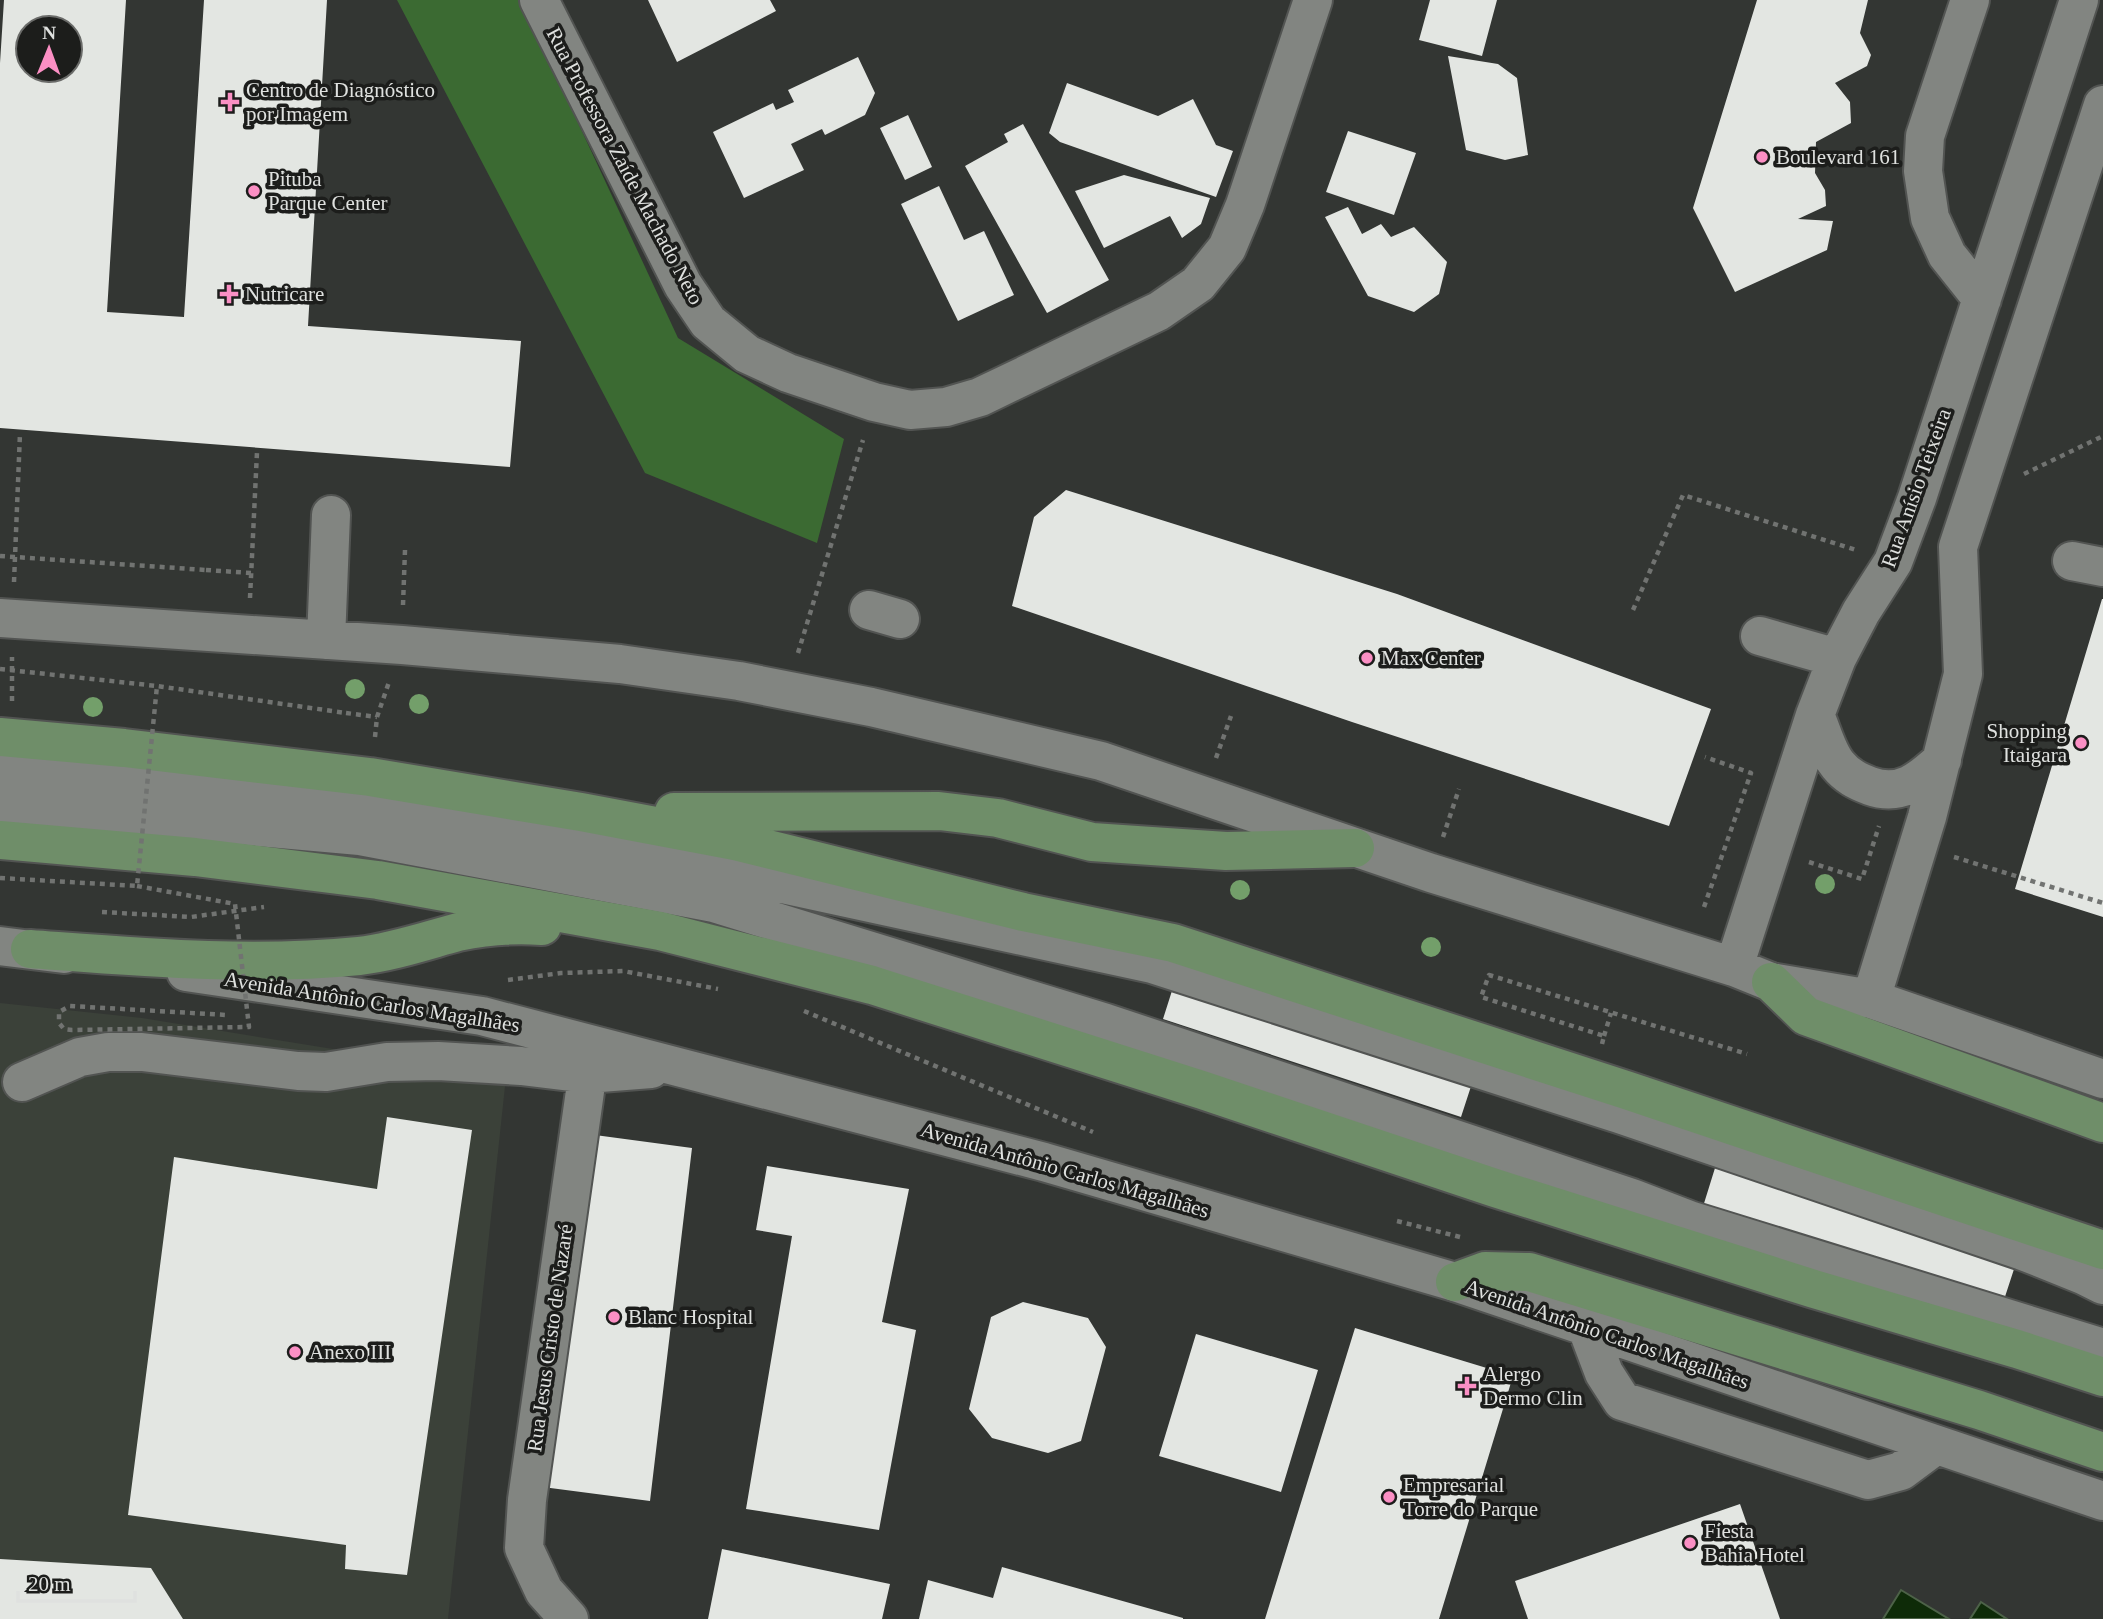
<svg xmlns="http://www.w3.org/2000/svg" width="2103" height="1619" viewBox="0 0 2103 1619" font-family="'Times New Roman',serif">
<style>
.built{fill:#3b4139}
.green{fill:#3b6a32}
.water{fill:#0e2b08;stroke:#4d6248;stroke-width:2}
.building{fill:#e3e6e2;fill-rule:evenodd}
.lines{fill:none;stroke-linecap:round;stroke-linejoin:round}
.minor-casing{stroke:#525452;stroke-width:42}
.major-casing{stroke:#525452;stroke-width:42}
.path{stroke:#717371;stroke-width:4.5;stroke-dasharray:5 5;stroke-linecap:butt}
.minor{stroke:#828581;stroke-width:38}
.major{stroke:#6f8e69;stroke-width:38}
.path-bridge{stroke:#717371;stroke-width:4.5;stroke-dasharray:5 5;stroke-linecap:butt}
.tree{fill:#739f6a}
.poi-dot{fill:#fb8fc4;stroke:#1c1d1b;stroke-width:2.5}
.labels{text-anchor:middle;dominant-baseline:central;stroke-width:7;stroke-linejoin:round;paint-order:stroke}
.poi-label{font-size:21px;fill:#dfe1df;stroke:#1c1d1b;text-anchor:start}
.street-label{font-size:21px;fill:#dfe1df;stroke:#1c1d1b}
</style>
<rect width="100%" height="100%" fill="#333633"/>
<path class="built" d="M0,1003l142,15 364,59 -58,542h-448z"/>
<path class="green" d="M397,0h124l157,338 166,101 -27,104 -172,-70z"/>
<path class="water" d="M1901,1590l48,29h-66z
M1981,1602l26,17h-37z"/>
<path class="building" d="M4,0h122l-19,312 77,5 20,-317h123l-19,326 213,15 -11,126 -510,-39v-365zM28,28h42v42h-42z
M648,0h122l6,11 -99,51z
M1430,0h67l-15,56 -63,-16z
M1757,0h111l-8,33 11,22 -4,11 -32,17 15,19 1,21 -35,19 -1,31 10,17 1,16 -28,13 35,2 -6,29 -92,42 -42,-84z
M1448,56l50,8 19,14 11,77 -23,5 -39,-10z
M858,57l17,36 -10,22 -40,20 -3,-6 -31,15 13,26 -60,28 -31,-66 60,-29 3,7 18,-8 -6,-12z
M1067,83l91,33 35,-17 23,46 17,6 -17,46 -156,-55 -11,-9z
M908,115l24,52 -27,13 -25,-52z
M1023,124l86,156 -62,33 -82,-147 43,-24 -4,-8z
M1348,131l68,22 -22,62 -68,-23z
M1124,175l86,23 -9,26 -19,14 -12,-22 -66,32 -29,-57z
M939,186l25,54 20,-9 30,64 -56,26 -57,-117z
M1348,207l14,27 19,-10 10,13 23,-10 33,35 -8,32 -25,18 -46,-16 -43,-79z
M1066,490l331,104 314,115 -42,117 -317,-104 -340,-116 22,-89z
M2102,599h1v318l-88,-28z
M1177,975l299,96 -15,46 -298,-98z
M387,1117l85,13 -65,445 -62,-6 1,-24 -218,-30 46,-358 203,32z
M580,1133l112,15 -42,353 -115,-15z
M767,1166l142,23 -27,133 34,8 -37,200 -133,-21 46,-273 -36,-6z
M1715,1168l301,95 -15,46 -300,-96z
M1023,1302l65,16 18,29 -25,94 -33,12 -56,-15 -23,-29 22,-92z
M1355,1328l158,48 -74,243h-174z
M1196,1334l122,36 -37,122 -122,-36z
M1740,1504l40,115h-252l-13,-38z
M722,1549l168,35 -8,35h-174z
M0,1559l151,9 32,51h-183z
M1002,1567l181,51v1h-264l9,-39 65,18z"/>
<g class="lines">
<defs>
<path id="minor" d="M539,0l144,285 25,37 39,32 41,19 86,29 36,8 36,-3 34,-10 179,-86 39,-27 29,-36 18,-43 68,-205
M1970,0l-45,136 -2,35 7,47 17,37 35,44
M2072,561l31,6
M869,610l31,9
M0,618l402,27 218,19 119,17 132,26 230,54 330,112 303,94 37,15 100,17 232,80
M1760,636l77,22
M326,640l5,-125
M1815,715c7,15 12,37 23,50 9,11 19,16 32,21 31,11 50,-6 72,-26
M0,769l130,10 230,25 311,56 481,104 467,150 404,137 60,24 20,10
M0,804l360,32 354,67 392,120 526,175 60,23 411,127
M0,946l64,8
M1734,967l81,-252 22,-57 24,-46 32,-50 24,-64 162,-498
M186,972l296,44 562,146 411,120 648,219
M1871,999l56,-182 36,-143 -5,-127 145,-442
M22,1082l58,-25 28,-5h34l156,19 28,1 61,-10 51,-1 83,5 66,8 64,-5
M1587,1328l17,45 18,28 246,79 33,-9 35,-26
M569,1619l-25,-28 -20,-43 3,-48 64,-451"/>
<path id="major" d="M0,737l124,11 246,29 211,35 154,29 288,71 150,31 453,147 477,160
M674,812l265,-1 59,7 94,24 134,9 129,-3
M0,840l195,17 183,23 282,51 212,54 330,105 293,98 319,101 203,60 86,28
M30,949c109,8 219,18 329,7 34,-4 66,-15 99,-24 28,-6 55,-8 84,-6
M1771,982l35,34 297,107
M1455,1282l30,-11 44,1 450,138 124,42"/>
</defs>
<use href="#minor" class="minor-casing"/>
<use href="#major" class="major-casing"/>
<path class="path" d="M2024,474l79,-38
M206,570l45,3
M14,582l6,-149
M250,598l7,-146
M403,605l2,-55
M1633,610l50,-115 173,55
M798,653l65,-213
M12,701v-44
M346,713l31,4
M375,737l2,-20 12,-35
M1216,758l15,-42
M1443,837l16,-48
M1954,857l149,46
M1809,862l53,17 17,-53
M1704,907l47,-134 -46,-16
M102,912l89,5 73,-10
M508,980l53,-7 62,-2 95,18
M804,1011l289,121
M1604,1036l7,-23
M1602,1044l2,-8 -123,-39 8,-22 258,79
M1397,1221l63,16"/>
<use href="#minor" class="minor"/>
<use href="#major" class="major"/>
<path class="path-bridge" d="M0,556l206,14
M0,669l157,17
M0,878l137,8 20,-200 189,27
M137,886l98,18 14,123 -177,3 -8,-1 -5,-6v-11l11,-6 157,9"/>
</g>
<g class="tree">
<circle cx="355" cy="689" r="10"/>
<circle cx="419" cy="704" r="10"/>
<circle cx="93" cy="707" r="10"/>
<circle cx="1825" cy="884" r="10"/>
<circle cx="1240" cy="890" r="10"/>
<circle cx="1431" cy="947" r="10"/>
</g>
<g class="poi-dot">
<path d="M226.5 91.5h7v7h7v7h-7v7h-7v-7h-7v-7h7z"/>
<circle cx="1762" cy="157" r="7"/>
<circle cx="254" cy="191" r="7"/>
<path d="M225.5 283.5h7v7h7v7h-7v7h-7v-7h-7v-7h7z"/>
<circle cx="1367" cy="658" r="7"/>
<circle cx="2081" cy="743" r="7"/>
<circle cx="614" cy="1317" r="7"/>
<circle cx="295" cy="1352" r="7"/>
<path d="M1463.5 1375.5h7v7h7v7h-7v7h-7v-7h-7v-7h7z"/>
<circle cx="1389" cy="1497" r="7"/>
<circle cx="1690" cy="1543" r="7"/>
</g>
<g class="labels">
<g class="poi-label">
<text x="246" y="90">Centro de Diagnóstico<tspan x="246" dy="24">por Imagem</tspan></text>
<text x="1776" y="157">Boulevard 161</text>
<text x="268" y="179">Pituba<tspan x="268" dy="24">Parque Center</tspan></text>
<text x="245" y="294">Nutricare</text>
<text x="1381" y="658">Max Center</text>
<text x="2067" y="731" text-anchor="end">Shopping<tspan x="2067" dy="24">Itaigara</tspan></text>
<text x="628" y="1317">Blanc Hospital</text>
<text x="309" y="1352">Anexo III</text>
<text x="1483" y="1374">Alergo<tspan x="1483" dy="24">Dermo Clin</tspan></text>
<text x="1403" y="1485">Empresarial<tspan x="1403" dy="24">Torre do Parque</tspan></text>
<text x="1704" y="1531">Fiesta<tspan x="1704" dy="24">Bahia Hotel</tspan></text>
</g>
<g class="street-label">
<text transform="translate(625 166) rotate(62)">Rua Professora Zaíde Machado Neto</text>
<text transform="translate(1916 488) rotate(-70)">Rua Anísio Teixeira</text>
<text transform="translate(372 1002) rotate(9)">Avenida Antônio Carlos Magalhães</text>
<text transform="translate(1065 1170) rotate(16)">Avenida Antônio Carlos Magalhães</text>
<text transform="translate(1607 1334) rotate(19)">Avenida Antônio Carlos Magalhães</text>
<text transform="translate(550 1338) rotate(-82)">Rua Jesus Cristo de Nazaré</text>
</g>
</g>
<g transform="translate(49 49) rotate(1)"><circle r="33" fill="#1c1d1b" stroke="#6a6b69" stroke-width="2"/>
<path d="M0-5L12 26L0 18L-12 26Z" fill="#fb8fc4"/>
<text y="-10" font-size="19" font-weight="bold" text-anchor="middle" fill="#dfe1df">N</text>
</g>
<path d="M18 1591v10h117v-10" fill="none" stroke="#dfe1df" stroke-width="3.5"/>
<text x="28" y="1591" font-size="21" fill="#dfe1df" stroke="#1c1d1b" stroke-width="5" paint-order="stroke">20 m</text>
</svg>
